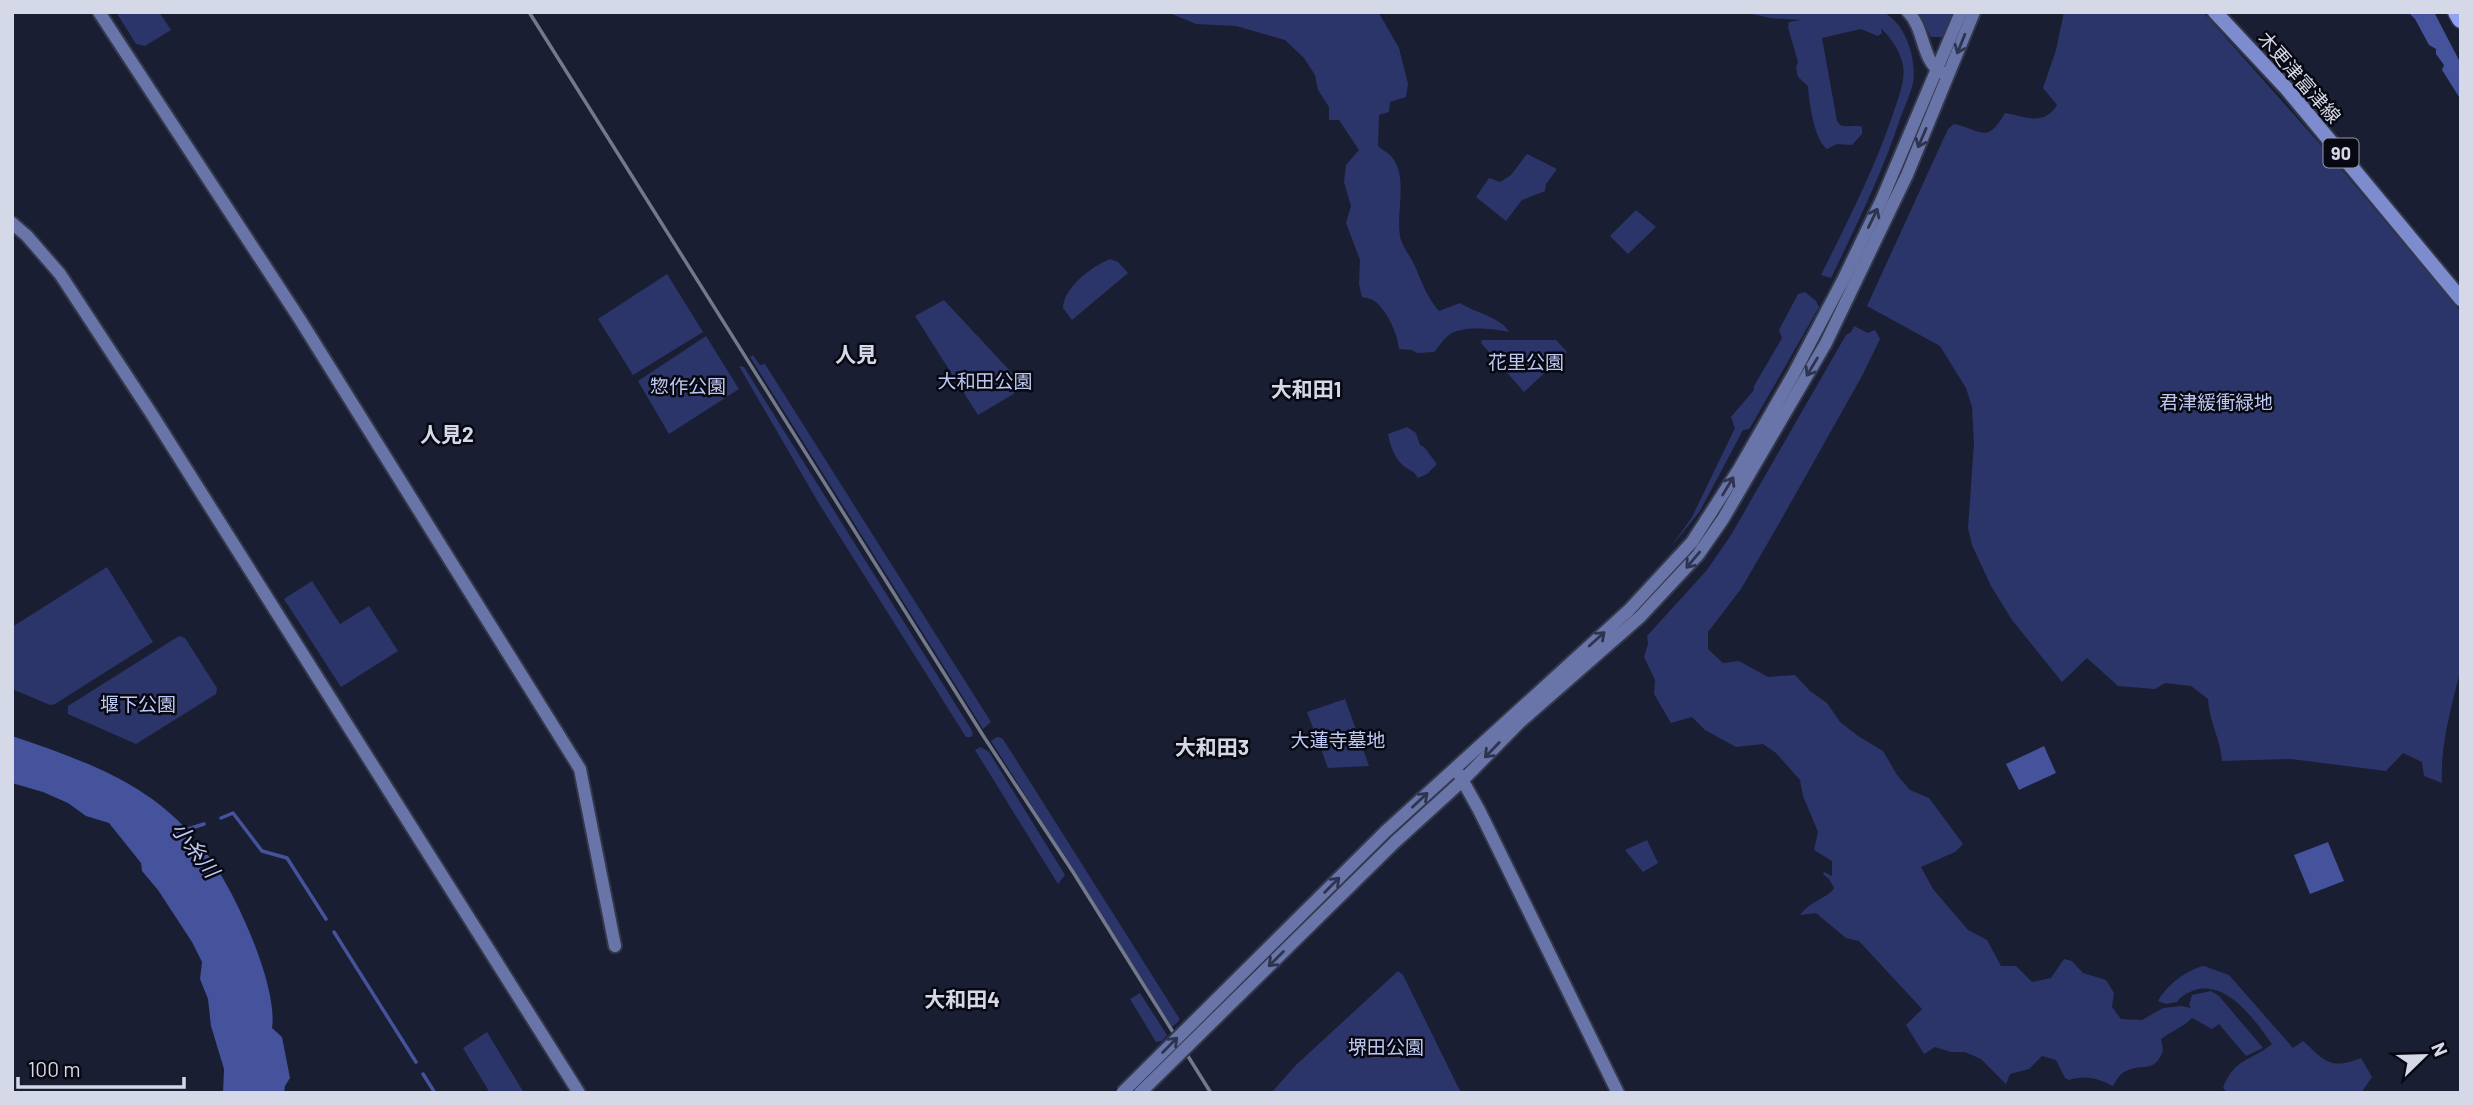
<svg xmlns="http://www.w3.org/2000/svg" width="2473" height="1105" viewBox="0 0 2473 1105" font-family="Barlow,'Noto Sans JP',sans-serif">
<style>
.green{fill:#2c3569}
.water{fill:#45529c}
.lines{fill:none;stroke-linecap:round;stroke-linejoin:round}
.stream{stroke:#45529c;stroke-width:3.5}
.secondary-casing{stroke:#33384b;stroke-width:16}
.primary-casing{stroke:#33384b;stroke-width:18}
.highway-casing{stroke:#33384b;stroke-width:21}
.secondary{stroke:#6975a9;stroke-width:12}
.primary{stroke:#7d8ccf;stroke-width:14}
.highway{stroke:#90a2f3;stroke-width:18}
.rail{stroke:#74798a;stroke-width:3.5}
.secondary-bridge-casing{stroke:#33384b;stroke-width:16;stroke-linecap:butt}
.secondary-bridge{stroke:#6975a9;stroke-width:12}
.oneway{stroke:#2e344e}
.labels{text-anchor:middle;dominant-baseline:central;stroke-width:5;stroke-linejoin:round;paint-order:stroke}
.shield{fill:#070811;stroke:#979aa7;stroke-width:2}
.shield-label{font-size:18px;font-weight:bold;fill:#d5d9e7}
.street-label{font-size:19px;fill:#d5d9e7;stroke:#070811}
.park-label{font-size:19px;fill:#bec9f3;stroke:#070811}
.neighbourhood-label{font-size:21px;font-weight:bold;fill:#d5d9e7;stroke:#070811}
.water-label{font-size:21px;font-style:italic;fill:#bfcaf4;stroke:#070811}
</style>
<rect width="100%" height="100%" fill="#191e32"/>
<path class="green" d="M116,12h43l12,18 -26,16 -9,-2z
M1167,12h208l5,3 19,33 9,36 -2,13 -16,5 -1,10 -10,3 -1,31c3,3 9,6 13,10 19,22 3,59 10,84 3,9 9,16 13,24 9,20 11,30 25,47l21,-8c15,10 41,14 49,29 -15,-3 -47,-7 -60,3 -6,4 -10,12 -15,17l-17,1 -5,-3 -13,-1c-1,-14 -11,-36 -22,-46 -4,-4 -10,-5 -15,-6l-3,-13 1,-24 -14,-37 5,-17 -7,-24 2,-17 13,-15 -20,-30h-10v-13l-11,-17 -3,-15 -11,-17 -19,-18 -49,-14 -40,-2z
M1743,12h140c23,11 34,48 30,71 -3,12 -9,25 -13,36 -18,55 -44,107 -69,159l-10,-3c26,-52 52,-103 71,-158 5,-16 14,-35 11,-52 -3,-14 -12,-27 -22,-37l1,5 -4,3 -17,-7 -39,9 15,83 3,4c7,3 14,-1 22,2v7l-10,11 -15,-1 -10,5c-13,-10 -18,-47 -19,-63l-10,-9 -2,-9 2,-6 -10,-35 1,-5 12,-2 -31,-2z
M1918,12h36l-9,25h-14z
M2064,12h139l117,132 141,168v356c-9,37 -21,76 -19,115l-18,-7 -2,-14 -19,-9 -17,18 -95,-12 -69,2c-1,-21 -13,-39 -14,-62l-17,-13 -26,-3 -10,6 -37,-3 -31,-28 -25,24 -50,-62 -21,-34 -19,-41 -4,-17 6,-85 -2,-36 -6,-19 -26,-42 -73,-40 81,-177 6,-5c27,5 32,22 51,-11 19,3 39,14 52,-8l-14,-17 13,-38z
M1527,154l30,15 -11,15 -1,7 -23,9 -16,21 -30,-24 13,-19 11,4 11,-7z
M1636,210l20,17 -28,27 -18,-18z
M1110,259l8,3 10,11 -56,47 -9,-12c1,-21 28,-41 47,-49z
M667,274l36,58 -70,43 -35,-56z
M1805,292l11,9 3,6 -65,114 -5,8 -6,1 -43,81 -29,36 21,-30 43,-89 -4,-11 23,-27v-4l28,-48 -3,-8 19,-36z
M944,300l81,87 -47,28 -63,-99z
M1854,326l14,7 7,-3 5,9 -18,37 -81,144 -40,69 -33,43v17l15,14 16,-2 29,16 27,-2 15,16 17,12 13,19 18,14 25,15 14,24 13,15 19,8 34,46 -8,8 -34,15 12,22 35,41 19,10 14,26h15l16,16 19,-4 13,-19 8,2 11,12 23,7 8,13 -2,14 9,12 21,1 21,-12 19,-2 9,2 -2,-3 3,-10 19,-4 8,5 44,52 -17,8 -27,-32 -7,5 -20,-11c-9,9 -20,13 -31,21l2,11c-8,25 -22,12 -39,22 -5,3 -8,9 -11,14 -16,-8 -27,-11 -44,-6l-4,-2 -9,-18 -14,-4 -13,13 -19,5 -4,10 -25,-25 -16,-7h-14l-16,-5 -11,7 -18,-29 16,-16 -63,-68 -13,-3 -30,-25 -16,2c10,-14 28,-17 34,-27l-5,-9 -6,-5 1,-2 8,4v-15l-18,-11 4,-18 -15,-36 -3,-16 -24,-27 -13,-9 -27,3 -31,-17 -13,-13 -21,6 -17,-29 1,-14 -11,-23 4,-13 -1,-8 60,-66 24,-35 115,-200 5,-3z
M706,336l33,53 -70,45 -31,-53z
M1482,340h74l11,12 -43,40 -43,-49z
M753,355l7,10 5,-1 226,358 -8,7 -233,-372z
M739,366l5,1 227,362 2,5 -2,3h-5l-148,-235z
M1407,427l9,6 4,12 4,2 13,17 -10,10 -9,4c-4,-7 -7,-7 -13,-11 -10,-7 -15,-22 -17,-33z
M107,567l46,75 -98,62 -5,1 -38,-16v-62z
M312,581l28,43 29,-18 29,45 -57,36 -57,-88z
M179,636l6,2 32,50 -1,6 -80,50 -68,-30v-8z
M1345,699l24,67 -41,2 -21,-56z
M997,737l5,1 6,9 171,271v3l-7,6 -181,-286z
M981,747l8,5 76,123 -7,9 -83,-134z
M1647,840l11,23 -15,9 -18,-22z
M2204,966l25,9 64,73 10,-7c23,21 27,29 58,17l11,19 -11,16 -135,-2 -3,-3c12,-31 27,-26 49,-44 -16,-22 -44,-64 -77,-54 -8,3 -13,5 -18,12l-11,2 -8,-3c8,-15 29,-32 46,-35z
M1398,971l5,4 58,118h-190l25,-28z
M1140,993l27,42 -5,6 -6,1 -26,-43z
M487,1032l37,61h-34l-27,-45z"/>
<path class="water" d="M2408,12h26l27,52v36l-19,-30 2,-5 -8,-11v-5l-7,-4 -14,-26z
M12,736c64,22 129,43 176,95l-2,4 4,8h8c31,32 81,142 74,185l10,9 8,41 -5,8 -1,7h-61l1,-24 -13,-43 -3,-27 -8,-20 2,-17 -10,-20 -34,-52 -16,-19 -1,-8 -32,-40 -23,-7 -18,-13 -25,-11 -31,-9z
M2044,746l12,27 -37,17 -13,-26z
M2328,842l16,39 -34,13 -16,-39z"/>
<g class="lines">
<path class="stream" d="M221,818l12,-5 29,38 25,7 39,61
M182,831l22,-7
M334,932l82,130
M423,1074l12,19"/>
<defs>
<path id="secondary" d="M99,12l200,306 281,451 35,177
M1908,12c17,16 13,48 33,60
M12,223l15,13 33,38 91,139 428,680
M1459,774l20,36 139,283
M1385,832l244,-222 63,-68 47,-73 54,-94 50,-95 39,-81 79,-187
M1395,842l67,-61 57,-58 121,-106 58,-62 25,-36 103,-176 81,-168 67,-163"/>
<path id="primary" d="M2215,12l72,77 174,210"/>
<path id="highway" d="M2457,12l4,7"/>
</defs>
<use href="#secondary" class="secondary-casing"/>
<use href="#primary" class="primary-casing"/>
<use href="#highway" class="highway-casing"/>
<use href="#secondary" class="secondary"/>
<use href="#primary" class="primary"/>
<use href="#highway" class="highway"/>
<path class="rail" d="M529,12l455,725 89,135 138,221"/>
<defs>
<path id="secondary-bridge" d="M1122,1093l263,-261
M1140,1093l255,-251"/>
</defs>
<use href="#secondary-bridge" class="secondary-bridge-casing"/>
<use href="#secondary-bridge" class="secondary-bridge"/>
</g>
<defs><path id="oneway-shaft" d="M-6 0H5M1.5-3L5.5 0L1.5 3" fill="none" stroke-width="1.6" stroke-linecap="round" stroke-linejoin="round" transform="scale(1.75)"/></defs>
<g class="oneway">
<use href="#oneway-shaft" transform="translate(1961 44) rotate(112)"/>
<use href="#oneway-shaft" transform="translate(1922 138) rotate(113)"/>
<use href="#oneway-shaft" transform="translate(1873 218) rotate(-64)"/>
<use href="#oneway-shaft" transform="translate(1812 367) rotate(121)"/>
<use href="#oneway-shaft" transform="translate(1728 486) rotate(-59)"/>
<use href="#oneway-shaft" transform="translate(1693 560) rotate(130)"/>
<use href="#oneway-shaft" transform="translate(1597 639) rotate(-42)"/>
<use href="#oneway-shaft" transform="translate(1492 750) rotate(134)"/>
<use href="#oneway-shaft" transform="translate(1420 800) rotate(-43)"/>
<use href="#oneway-shaft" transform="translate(1332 885) rotate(-45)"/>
<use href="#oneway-shaft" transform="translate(1276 959) rotate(135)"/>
<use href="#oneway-shaft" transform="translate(1170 1045) rotate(-45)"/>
</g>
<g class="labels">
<rect class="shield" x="2323.5" y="138.5" width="35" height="29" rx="5"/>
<g class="shield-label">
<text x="2341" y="153">90</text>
</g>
<g class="street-label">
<text transform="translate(2300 77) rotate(49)">木更津富津線</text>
</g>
<g class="park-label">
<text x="1526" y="361">花里公園</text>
<text x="985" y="380">大和田公園</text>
<text x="688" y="385">惣作公園</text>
<text x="2216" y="401">君津緩衝緑地</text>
<text x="138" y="703">堰下公園</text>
<text x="1338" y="739">大蓮寺墓地</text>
<text x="1386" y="1046">堺田公園</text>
</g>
<g class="neighbourhood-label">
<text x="856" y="353">人見</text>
<text x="1306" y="388">大和田1</text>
<text x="447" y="433">人見2</text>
<text x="1212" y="746">大和田3</text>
<text x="962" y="998">大和田4</text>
</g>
<g class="water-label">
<text transform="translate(196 849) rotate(53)">小糸川</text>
</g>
</g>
<rect width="2473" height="1105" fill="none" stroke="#d5d9e7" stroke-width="28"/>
<g transform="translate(2424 1056) rotate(67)" stroke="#070811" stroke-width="5" paint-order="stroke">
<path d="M0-5L12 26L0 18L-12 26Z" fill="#d5d9e7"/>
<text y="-10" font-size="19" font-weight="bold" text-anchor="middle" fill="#d5d9e7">N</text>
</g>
<path d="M18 1077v10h166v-10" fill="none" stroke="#d5d9e7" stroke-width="3.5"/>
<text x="28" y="1077" font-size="21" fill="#d5d9e7" stroke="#070811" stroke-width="5" paint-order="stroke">100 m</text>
</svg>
